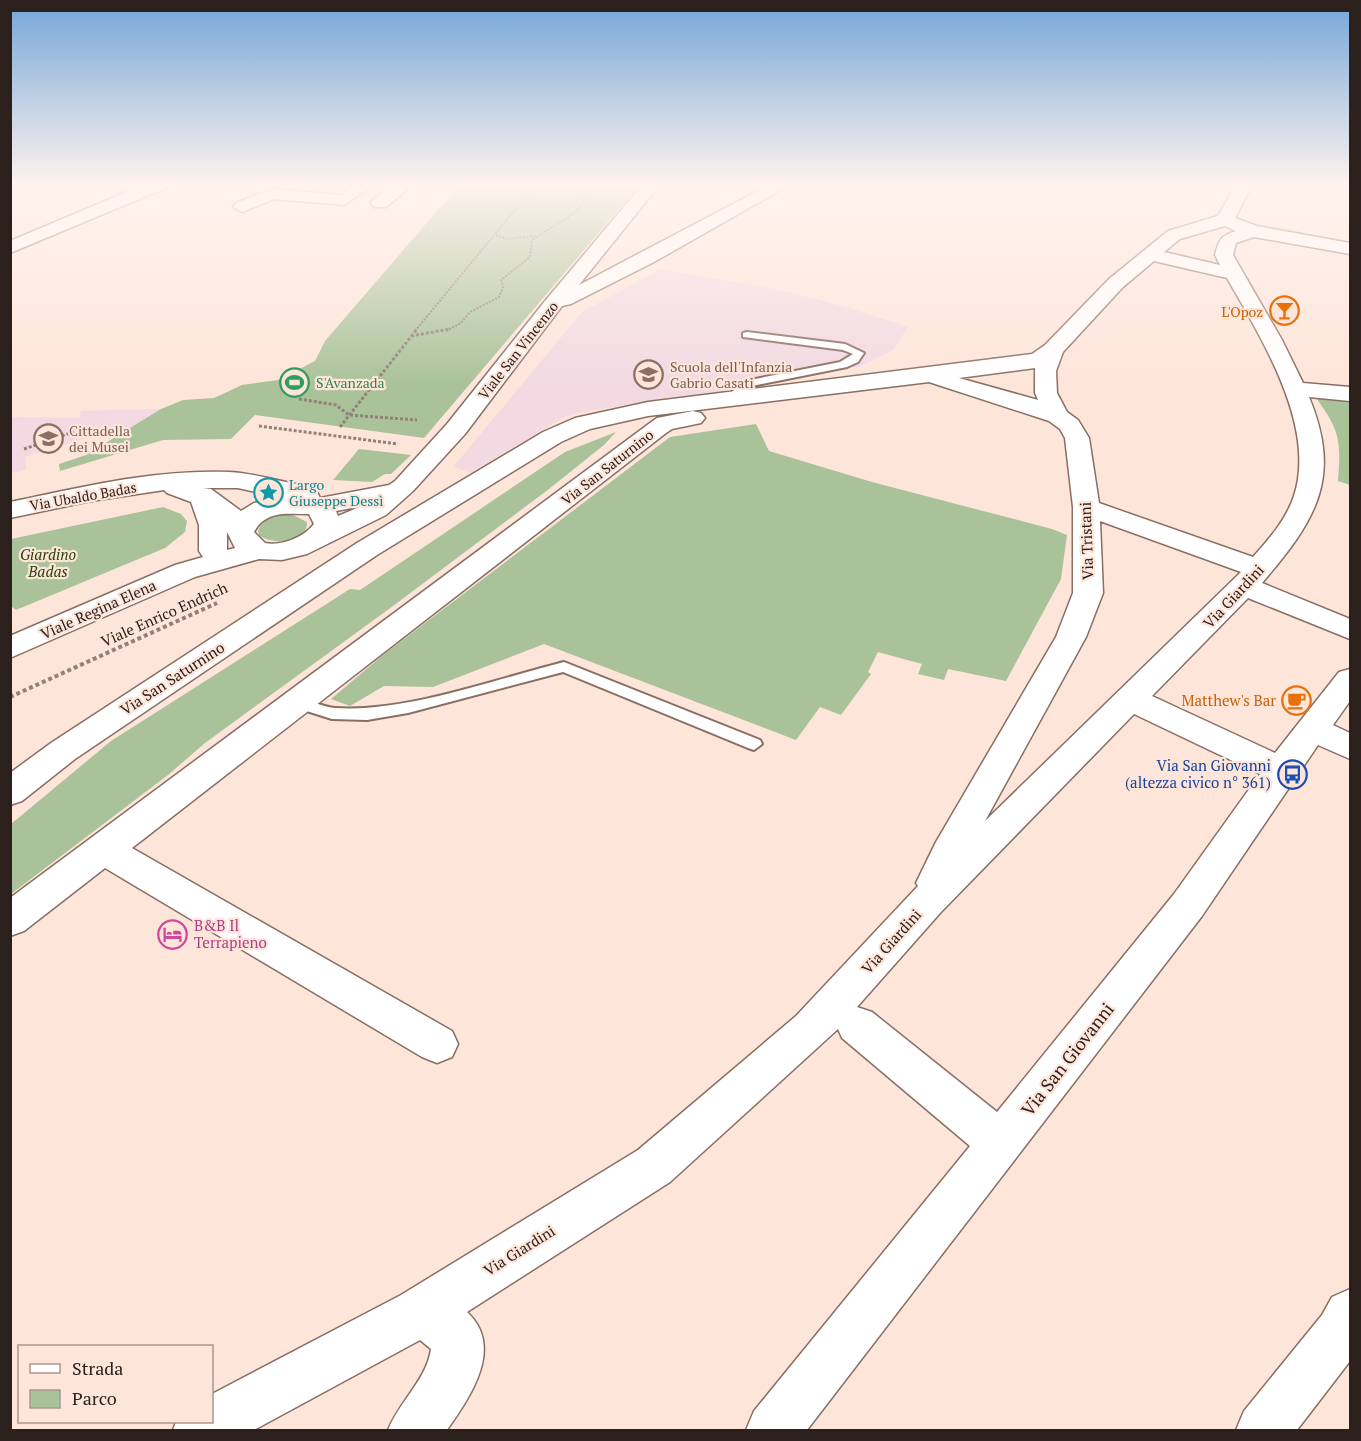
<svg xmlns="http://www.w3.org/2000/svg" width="1361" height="1441" viewBox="0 0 1361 1441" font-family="'PT Serif',serif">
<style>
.education{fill:#f2d9e2}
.green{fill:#a9c299}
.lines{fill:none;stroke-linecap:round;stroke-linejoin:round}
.lane-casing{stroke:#896e63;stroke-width:4}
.street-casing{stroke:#896e63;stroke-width:3}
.secondary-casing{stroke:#896e63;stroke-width:3}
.path-far2{stroke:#928079;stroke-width:2;stroke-dasharray:2 1.5;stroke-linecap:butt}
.path-far1{stroke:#928079;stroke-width:3;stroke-dasharray:3 2;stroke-linecap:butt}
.path{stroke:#928079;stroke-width:4;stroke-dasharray:4 3;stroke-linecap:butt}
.lane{fill:#fff;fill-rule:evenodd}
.street{fill:#fff;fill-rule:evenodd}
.secondary{fill:#fff;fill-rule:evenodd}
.labels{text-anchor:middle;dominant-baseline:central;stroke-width:4.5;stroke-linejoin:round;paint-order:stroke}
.far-food-label{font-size:14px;fill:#c56008;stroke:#fee5da;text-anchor:end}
.far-street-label{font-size:14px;fill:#2b201c;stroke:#fee5da}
.far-education-label{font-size:14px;fill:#785e54;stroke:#fee5da;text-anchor:start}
.far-leisure-label{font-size:14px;fill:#27864d;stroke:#fee5da;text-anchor:start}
.far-culture-label{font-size:14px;fill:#0d838f;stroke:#fee5da;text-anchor:start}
.street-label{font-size:15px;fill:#2b201c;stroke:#fee5da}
.park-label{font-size:15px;font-style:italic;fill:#264407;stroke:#fee5da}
.food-label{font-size:15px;fill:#c56008;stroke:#fee5da;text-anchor:end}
.transit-label{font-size:15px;fill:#164399;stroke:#fee5da;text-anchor:end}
.hotel-label{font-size:15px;fill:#b23c85;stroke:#fee5da;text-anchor:start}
.near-street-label{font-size:18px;fill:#2b201c;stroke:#fee5da}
</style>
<rect width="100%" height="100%" fill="#fee5da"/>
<path class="education" d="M661,269l119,21 66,17 62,20 -15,23 -36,18 -18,-8 -102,20 -17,12 -51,5 -90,16 -15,4 -94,56 -16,-7 128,-154z
M161,409l-31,21 -22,1 -83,26 1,13 -15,3v-56l69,1 1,-7z"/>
<path class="green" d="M467,183h174l-217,255 -169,-23 -24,24 -68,1 -103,31 -1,-7 27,-9 75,-46 22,-9 31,-2 28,-13 36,-5 37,-19 10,-20 118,-137z
M1316,398l34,2v85l-12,-4c3,-41 2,-50 -22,-83z
M756,424l13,27 103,31 180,47 15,6 -6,44 -55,102 -58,-12 -4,11 -26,-6 4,-10 -44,-12 -10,20 3,2 -30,41 -21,-8 -24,33 -252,-96 -111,43 -49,-1 -34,20 -19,-7 52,-44 287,-218z
M616,432l-12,13 -55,44 -156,117 -188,137 -37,32 -157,119v-70l100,-83 239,-152 10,1 205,-138z
M359,449l52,6 -20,19h-6l-13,8 -39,-2z
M163,507l18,7 6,7 -2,11 -20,16 -149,62 -5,-4v-67z
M291,514l16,8c1,21 -35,24 -48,13l-1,-4c5,-14 20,-16 33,-17z"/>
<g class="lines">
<defs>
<path id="lane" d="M747,332l98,12 19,9 -6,9 -11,5 -95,19 -19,16h-8v-4l20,-17 95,-19 13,-8 -10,-4 -100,-13v-4z
M564,662l196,78 2,4 -8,6 -6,-2 -185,-76 -155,41 -41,7 -35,-1 -38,-12 -2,-4 8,-5c11,3 24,9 35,10 69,5 161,-29 229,-46z"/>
<path id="street" d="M148,183h22l-2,4 -158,66v-12z
M358,183h19l-33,22 -70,-6 -32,13 -9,-5 3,-4 36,-14 69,6z
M396,183h19l-29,24h-12l-3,-4 3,-4z
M1237,183h16l-18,35 22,8 93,17v11l-96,-17 -18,6 -3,12 49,85 21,43 47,4v14l-41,-4c34,82 6,124 -47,186l88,36v20l-102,-41 -96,98 123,57 64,-81 11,-3v32l-17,24 17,8v26l-32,-14 -116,171 -395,514h-61l8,-19 216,-265 -128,-108 -4,-9 -168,153 -203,130c38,35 3,85 -20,118h-59c11,-28 39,-51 43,-81l-11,-9 -166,90h-81l3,-8h36v-28l189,-99 237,-145 158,-134 122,-130 -2,-3 20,-41 120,-205 17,-44v-86l-8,-69 -5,-9 -11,-8 -120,-39 -281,34 -58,13 -29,13 -184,113 -302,204 -53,42 -12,4v-32l41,-30 306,-200 186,-111 32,-14 73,-16 384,-48 13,-9 64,-66 59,-48 50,-15zM1225,226l11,5c-15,5 -17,8 -21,24l5,10 -56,-13 16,-13zM1154,261l73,17c34,60 90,148 67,218 -8,24 -25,43 -41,61l-154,-54 -10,-65 -11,-18 -11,-8 -10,-19 -1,-22 7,-19 60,-65zM1035,368v25l3,7 -79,-22zM1100,521l141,51 -256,249 101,-184 17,-44zM1134,714l126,60 -86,120 -177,218 -125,-100 -15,-5 84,-95z
M693,411l8,2 4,5 -4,5 -29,6 -6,4 -534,415 320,183 6,13 -6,13 -15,6 -15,-6 -317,-189 -81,63 -14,5v-38l640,-475 7,-5z
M1350,1289v72l-53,69h-61l8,-19 78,-96 10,-18z"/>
<path id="secondary" d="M644,183h17l-82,102 194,-102h20l-139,79 -83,42 -9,2 -97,128 -52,57 -27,24 -79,39 -25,6 -23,-1 -64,18 -185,81v-22l165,-71 28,-8 -4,-6v-26l-8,-23 -24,-9 -3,-3 -73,11 -81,17v-16c72,-15 145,-33 219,-30 26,1 51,10 77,14l9,2 5,10 69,-13 6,-4 52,-57 98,-123zM203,488h35l45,10 -29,5 -13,8 -30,-22zM362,506l-24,10 -2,-5zM309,514l5,10c-11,14 -32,22 -49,19l-11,-11c12,-22 33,-18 55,-18zM227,532l8,16 -8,2z"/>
</defs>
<use href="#lane" class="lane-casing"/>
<use href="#street" class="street-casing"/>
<use href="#secondary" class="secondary-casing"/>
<path class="path-far2" d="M496,235l11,4 28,-3
M415,331l122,-148
M446,331l15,-8 9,-11 29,-15 4,-10 -2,-7 29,-23 2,-17 41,-26 8,-8 10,-23"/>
<path class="path-far1" d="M411,336l39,-7
M299,399l37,6 13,10 68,5
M259,426l139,18
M340,427l77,-98
M24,449l52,-18"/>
<path class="path" d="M10,697l207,-94"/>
<use href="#lane" class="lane"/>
<use href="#street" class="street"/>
<use href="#secondary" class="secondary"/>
</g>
<linearGradient id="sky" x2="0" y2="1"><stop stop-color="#74a6d8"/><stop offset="0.48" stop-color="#fff3ee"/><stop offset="1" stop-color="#fff3ee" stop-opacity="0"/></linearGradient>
<rect width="1361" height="385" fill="url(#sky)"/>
<defs>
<symbol id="bar-ring" viewBox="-11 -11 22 22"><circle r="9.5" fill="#fee5da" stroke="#e8710a" stroke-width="1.5"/><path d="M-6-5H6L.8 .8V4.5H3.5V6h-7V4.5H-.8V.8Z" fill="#e8710a"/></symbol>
<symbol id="school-ring" viewBox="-11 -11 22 22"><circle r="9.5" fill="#fee5da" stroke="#8d6e63" stroke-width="1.5"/><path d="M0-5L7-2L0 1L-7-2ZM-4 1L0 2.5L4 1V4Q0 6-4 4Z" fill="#8d6e63"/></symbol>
<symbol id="stadium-ring" viewBox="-11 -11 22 22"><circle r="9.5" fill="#fee5da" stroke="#2e9e5b" stroke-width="1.5"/><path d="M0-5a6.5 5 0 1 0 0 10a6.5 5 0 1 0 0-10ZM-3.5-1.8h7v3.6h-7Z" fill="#2e9e5b"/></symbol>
<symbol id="university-ring" viewBox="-11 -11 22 22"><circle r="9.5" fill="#fee5da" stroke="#8d6e63" stroke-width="1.5"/><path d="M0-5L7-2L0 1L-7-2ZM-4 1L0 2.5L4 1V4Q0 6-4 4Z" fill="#8d6e63"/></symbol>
<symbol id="sight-ring" viewBox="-11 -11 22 22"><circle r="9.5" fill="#fee5da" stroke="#0f9aa8" stroke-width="1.5"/><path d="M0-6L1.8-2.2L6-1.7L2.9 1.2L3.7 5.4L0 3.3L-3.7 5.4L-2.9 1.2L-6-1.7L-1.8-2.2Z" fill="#0f9aa8"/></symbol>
<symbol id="cafe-ring" viewBox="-11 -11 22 22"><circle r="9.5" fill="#fee5da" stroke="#e8710a" stroke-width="1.5"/><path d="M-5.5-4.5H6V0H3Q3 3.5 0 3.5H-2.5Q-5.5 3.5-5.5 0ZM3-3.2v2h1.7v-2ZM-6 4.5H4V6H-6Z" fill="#e8710a"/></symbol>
<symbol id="bus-ring" viewBox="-11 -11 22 22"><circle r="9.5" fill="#fee5da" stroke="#1a4fb4" stroke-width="1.5"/><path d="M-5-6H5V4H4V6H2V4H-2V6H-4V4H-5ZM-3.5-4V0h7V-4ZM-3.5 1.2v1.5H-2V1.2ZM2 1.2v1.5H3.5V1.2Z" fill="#1a4fb4"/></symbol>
<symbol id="hotel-ring" viewBox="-11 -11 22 22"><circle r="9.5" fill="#fee5da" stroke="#d1479c" stroke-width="1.5"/><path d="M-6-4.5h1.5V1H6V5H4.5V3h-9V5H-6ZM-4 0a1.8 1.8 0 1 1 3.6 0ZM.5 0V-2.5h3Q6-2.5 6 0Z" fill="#d1479c"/></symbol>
</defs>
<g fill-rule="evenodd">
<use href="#bar-ring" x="1268" y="294" width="33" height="33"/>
<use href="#school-ring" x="632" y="358" width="33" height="33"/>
<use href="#stadium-ring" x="278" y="366" width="33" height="33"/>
<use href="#university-ring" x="32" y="422" width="33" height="33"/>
<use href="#sight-ring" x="252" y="476" width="33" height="33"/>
<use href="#cafe-ring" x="1280" y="684" width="33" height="33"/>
<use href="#bus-ring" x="1276" y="758" width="33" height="33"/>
<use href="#hotel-ring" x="156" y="918" width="33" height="33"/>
</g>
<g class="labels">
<g class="far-food-label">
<text x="1263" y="311">L'Opoz</text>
</g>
<g class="far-street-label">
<text transform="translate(518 350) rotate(-52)">Viale San Vincenzo</text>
<text transform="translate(607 467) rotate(-38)">Via San Saturnino</text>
<text transform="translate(83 496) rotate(-10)">Via Ubaldo Badas</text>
</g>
<g class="far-education-label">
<text x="670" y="366">Scuola dell'Infanzia<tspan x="670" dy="16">Gabrio Casati</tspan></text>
<text x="69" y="430">Cittadella<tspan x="69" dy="16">dei Musei</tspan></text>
</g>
<g class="far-leisure-label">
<text x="316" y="382">S'Avanzada</text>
</g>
<g class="far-culture-label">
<text x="289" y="484">Largo<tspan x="289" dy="16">Giuseppe Dessì</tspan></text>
</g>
<g class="street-label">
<text transform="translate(1086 541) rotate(-92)">Via Tristani</text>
<text transform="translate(1233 596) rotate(-47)">Via Giardini</text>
<text transform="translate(98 609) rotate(-24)">Viale Regina Elena</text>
<text transform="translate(164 614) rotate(-24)">Viale Enrico Endrich</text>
<text transform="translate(172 678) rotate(-33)">Via San Saturnino</text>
<text transform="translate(891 941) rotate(-48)">Via Giardini</text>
<text transform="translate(519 1250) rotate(-32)">Via Giardini</text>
</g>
<g class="park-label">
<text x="48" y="554">Giardino<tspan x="48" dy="17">Badas</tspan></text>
</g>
<g class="food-label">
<text x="1276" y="700">Matthew's Bar</text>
</g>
<g class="transit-label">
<text x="1271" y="765">Via San Giovanni<tspan x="1271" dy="17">(altezza civico n° 361)</tspan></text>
</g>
<g class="hotel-label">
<text x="194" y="925">B&amp;B Il<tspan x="194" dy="17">Terrapieno</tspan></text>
</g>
<g class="near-street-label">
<text transform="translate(1067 1059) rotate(-52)">Via San Giovanni</text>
</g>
</g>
<rect width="1361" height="1441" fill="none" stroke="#2b201c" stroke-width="24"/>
<rect x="18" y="1345" width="195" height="78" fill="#fee5da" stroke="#aa968e" stroke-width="1.5"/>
<rect x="30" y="1364" width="30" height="9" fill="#ffffff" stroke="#aa968e" stroke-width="1.5"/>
<text x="72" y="1375" font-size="18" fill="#2b201c">Strada</text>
<rect x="30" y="1390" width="30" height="18" fill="#a9c299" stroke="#aa968e" stroke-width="1.5"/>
<text x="72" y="1405" font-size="18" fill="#2b201c">Parco</text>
</svg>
